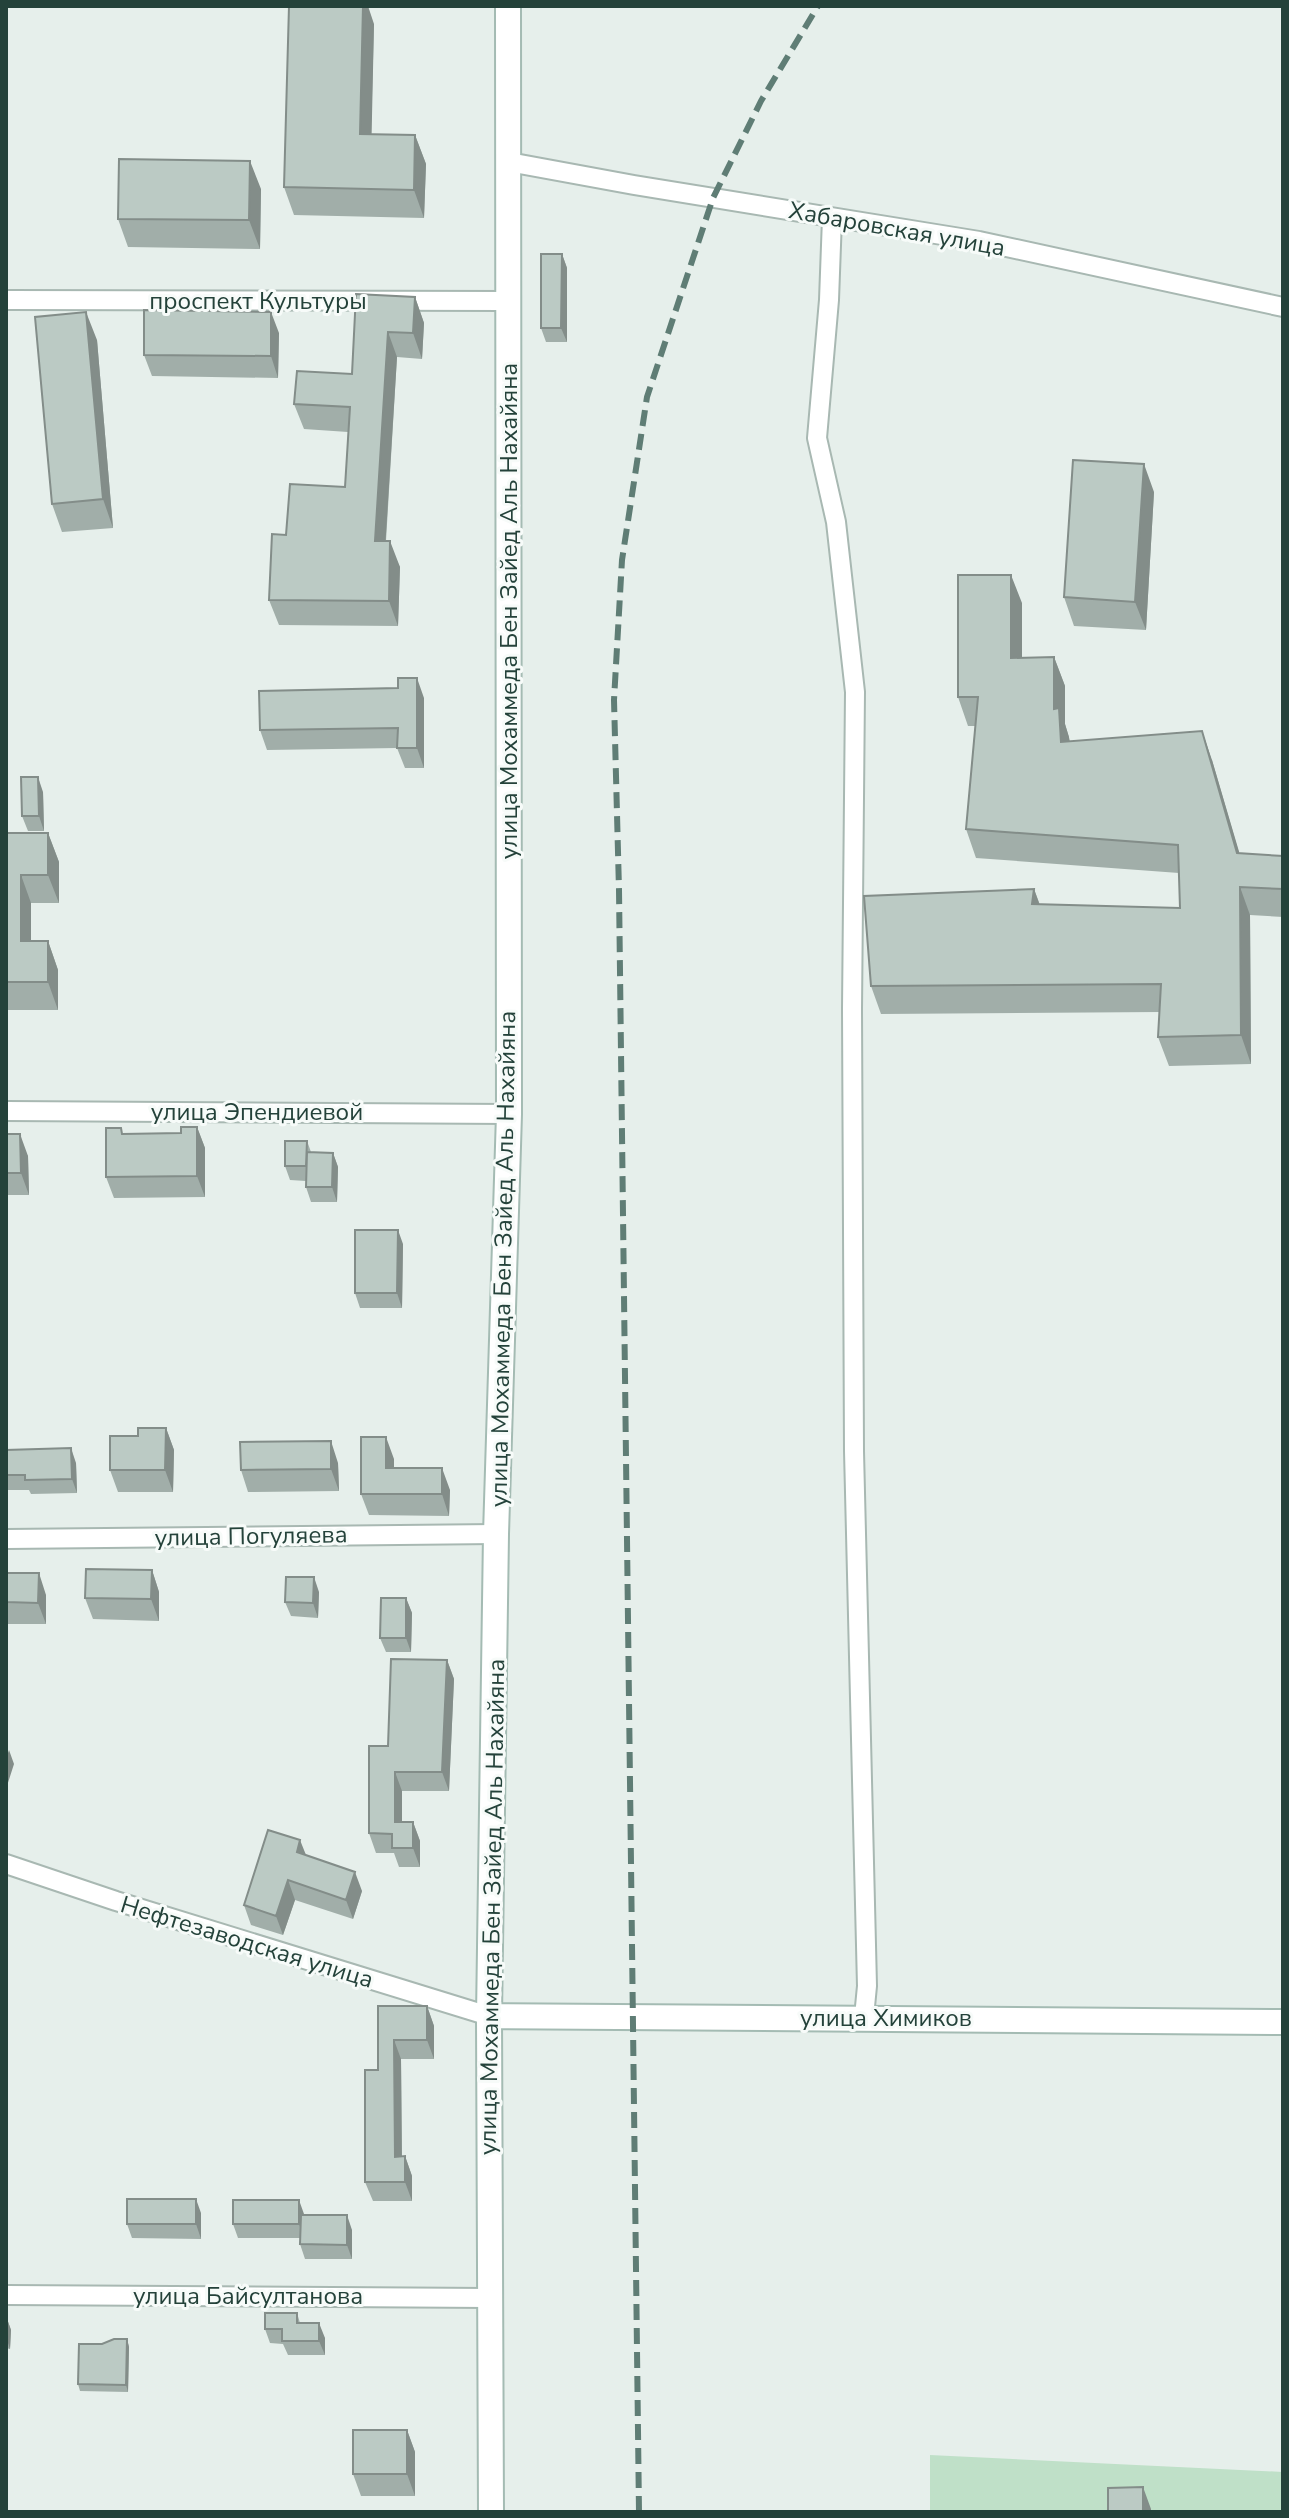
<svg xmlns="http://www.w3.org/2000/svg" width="1289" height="2518" viewBox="0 0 1289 2518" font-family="'Nunito Sans',sans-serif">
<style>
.green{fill:#bfe0c8}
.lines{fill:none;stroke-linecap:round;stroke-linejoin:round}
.street-casing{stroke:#a8b8b2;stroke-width:22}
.secondary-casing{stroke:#a4bbb3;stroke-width:28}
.street{stroke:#fff;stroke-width:18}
.secondary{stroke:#fff;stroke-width:24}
.rail{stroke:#5f7d75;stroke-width:6;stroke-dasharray:16 8;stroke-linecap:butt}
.wall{fill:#a1aea9}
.shaded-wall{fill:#838d89}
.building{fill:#bbcac4;stroke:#838d89;stroke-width:2}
.labels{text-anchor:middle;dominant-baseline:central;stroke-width:6;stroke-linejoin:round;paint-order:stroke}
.street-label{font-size:24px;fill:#24423a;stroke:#f7fbf9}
</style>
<rect width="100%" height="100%" fill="#e6efeb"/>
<path class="green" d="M930,2455l353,17v40h-353z"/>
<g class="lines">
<defs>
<path id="street" d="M509,162l125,23 345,56 304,66
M832,218l-3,82 -12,138 19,84 19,170 -3,317 2,442 13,535 -3,31
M6,300l503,1
M6,1111l503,3
M6,1539l490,-5
M6,1864l110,37 373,115
M6,2295l483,3"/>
<path id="secondary" d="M489,2016l794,6
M491,2512l-2,-496 7,-482 13,-420 -1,-1108"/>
</defs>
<use href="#street" class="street-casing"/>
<use href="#secondary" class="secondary-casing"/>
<use href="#street" class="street"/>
<use href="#secondary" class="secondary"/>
<path class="rail" d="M639,2512l-20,-1622 -5,-190 8,-140 25,-163 66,-199 48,-97 57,-95"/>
</g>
<path class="wall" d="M374,24l-3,110 44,1 11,29 -2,54 -130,-3 -10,-28z
M261,189l-1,60 -132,-2 -10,-28z
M562,254l5,14v74h-21l-5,-14z
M415,297l9,26 -2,36 -25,-2 -11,184 14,26 -2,59 -119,-1 -10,-25 17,-65 59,-48 3,-55 -44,-3 -10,-25 58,-30z
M279,333l-1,45 -126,-2 -8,-21z
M97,340l16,188 -51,4 -10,-28z
M1154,492l-8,138 -72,-4 -10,-29z
M1022,603v55l32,-1 11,29v38l5,17 142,19 27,93 44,3v61l-33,-2 1,149 -82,2 -11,-29 2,-25 -279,2 -10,-28 163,-97 6,16 140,3 -1,-35 -203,-15 -10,-29 9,-103h-7l-10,-29z
M424,698v70h-19l-8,-20 -130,2 -7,-20z
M43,792l1,39h-16l-6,-15z
M6,833h42l11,29v41h-28v38h17l10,29v40h-52z
M197,1127l8,21v49l-91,1 -8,-21 18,-43 57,-1z
M6,1134l22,22 1,39h-23z
M307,1141l4,11 22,1 5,14 -1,35h-26l-5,-15v-6l-16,-1 -5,-14z
M403,1244l-1,64h-42l-5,-15z
M166,1428l8,22 -1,42h-55l-8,-22 28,-34z
M6,1450l70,13 1,30 -46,1 -2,-4h-23z
M394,1459v9l56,22 -1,26 -80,-1 -8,-21z
M338,1463l1,28 -91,1 -7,-22z
M152,1570l7,22v29l-66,-2 -8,-21z
M6,1573l40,22v29h-40z
M319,1592l-1,26 -27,-2 -6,-14z
M406,1598l6,15 -1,39h-25l-6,-14z
M447,1660l7,19 -5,112h-47v31h11l7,19v26h-21l-5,-14h-18l-7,-20 19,-87z
M306,1855l56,36 -9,28 -58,-19 -12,35 -32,-10 -7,-20z
M378,2006h49l7,20v33h-33l1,98 3,-1 7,20v25h-39l-8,-19 13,-112z
M201,2213v26l-69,-1 -5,-14z
M304,2215l48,15v29h-47l-5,-15v-6h-62l-5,-14z
M297,2313l3,10 25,15v17h-37l-5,-11 -13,-1 -5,-14z
M6,2316l5,14 -1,19 -4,-1z
M127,2339l2,8 -1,45 -48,-1 -2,-7 24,-40z
M407,2430l8,22v44h-54l-8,-22z"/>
<path class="shaded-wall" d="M363,6h5l6,18 -3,138 -11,-28z
M415,135l11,29 -2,54 -10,-28z
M250,161l11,28 -1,60 -11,-29z
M562,254l5,14v74l-6,-14z
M415,297l9,26 -2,36 -9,-26z
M86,312l11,28 16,188 -10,-29z
M271,312l8,21 -1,45 -7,-22z
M388,332l9,25 -13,209 -9,-25z
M1144,464l10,28 -8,138 -11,-28z
M390,541l10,26 -2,59 -9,-25z
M1011,575l11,28v83l-11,-28z
M1054,657l11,29v38l4,13 2,33 -10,-28 -7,-33z
M417,678l7,20v70l-7,-20z
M1202,731l10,29 36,122 -11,-29z
M38,777l5,15 1,39 -5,-15z
M48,833l11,29v41l-11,-28z
M21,875l10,28v67l-10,-29z
M1240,887l10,28 1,149 -10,-29z
M1034,889l10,28 -12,-13z
M48,941l10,29v40l-10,-28z
M197,1127l8,21v49l-8,-21z
M20,1134l8,22 1,39 -8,-22z
M333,1153l5,14 -1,35 -5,-15z
M398,1230l5,14 -1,64 -5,-15z
M166,1428l8,22 -1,42 -8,-22z
M386,1437l8,22v31l-8,-22z
M331,1441l7,22 1,28 -8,-22z
M71,1448l5,15 1,30 -5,-14z
M442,1468l8,22 -1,26 -7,-22z
M152,1570l7,22v29l-8,-22z
M39,1573l7,22v29l-8,-21z
M314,1577l5,15 -1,26 -5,-15z
M406,1598l6,15 -1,39 -5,-14z
M447,1660l7,19 -5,112 -7,-19z
M9,1750l5,14 -8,25v-30z
M395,1772l7,19v50l-7,-19z
M413,1822l7,19v26l-7,-19z
M300,1840l8,20 -11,-8z
M355,1872l7,19 -9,28 -7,-19z
M288,1880l7,20 -12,35 -7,-19z
M427,2006l7,20v33l-7,-19z
M394,2040l7,19 1,117 -7,-19z
M405,2156l7,20v25l-7,-19z
M196,2199l5,14v26l-5,-15z
M299,2200l5,14v24l-5,-14z
M347,2215l5,15v29l-5,-14z
M6,2316l5,14 -1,19 -4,-12z
M319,2323l6,15v17l-6,-14z
M127,2339l2,8 -1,45 -2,-7z
M407,2430l8,22v44l-8,-22z
M1143,2487l8,22v3h-8z"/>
<path class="building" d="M289,6h74l-3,128 55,1 -1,55 -130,-3z
M119,159l131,2 -1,59 -131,-1z
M541,254h21l-1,74h-20z
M356,294l59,3 -2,36 -25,-1 -13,209h15l-1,60 -120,-1 3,-66 14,1 4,-51 55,3 5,-80 -56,-3 3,-33 55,3z
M144,310l127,2v44l-127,-1z
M86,312l17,187 -51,5 -17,-187z
M1073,460l71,4 -9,138 -71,-5z
M958,575h53v83l43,-1v52l5,-1 2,34 141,-11 35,122 46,3v33l-43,-2 1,148 -83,2 3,-53 -290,2 -7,-90 170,-7 -2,15 148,4 -2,-63 -212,-16 12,-132h-20z
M398,678h19v70h-20l1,-20 -138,2 -1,-39 139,-3z
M21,777h17l1,39h-17z
M6,833h42v42h-27v66h27v41h-42z
M181,1127h16v49l-91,1v-49h15l1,6 59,-1z
M6,1134h14l1,39h-15z
M285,1141h22l-1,25h-21z
M307,1152l26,1 -1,34h-26z
M355,1230h43l-1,63h-42z
M138,1428h28l-1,42h-55v-34h28z
M361,1437h25v31h56v26h-81z
M331,1441v28l-90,1 -1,-28z
M71,1448l1,31 -47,1v-5h-19v-25z
M86,1569l66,1 -1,29 -66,-1z
M6,1573h33l-1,30 -32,-1z
M286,1577h28l-1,26 -28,-1z
M381,1598h25v40h-26z
M391,1659l56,1 -5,112h-47v50h18v26h-21v-14l-23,-1v-87h19z
M268,1830l32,10 -3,12 58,20 -9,28 -58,-20 -12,36 -32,-11z
M378,2006h49v34h-33l1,117 10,-1v26h-40v-112h13z
M127,2199h69v25h-69z
M233,2200h66v24h-66z
M301,2215h46v30l-47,-1z
M265,2313h32v10h22v18h-37v-12h-17z
M114,2339h13l-1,46 -48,-1 1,-40h23z
M353,2430h54v44h-54z
M1143,2487v25h-35v-24z"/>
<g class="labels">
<g class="street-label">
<text transform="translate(897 229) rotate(10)">Хабаровская улица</text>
<text x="258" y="301">проспект Культуры</text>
<text transform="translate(509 611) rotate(-90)">улица Мохаммеда Бен Зайед Аль Нахайяна</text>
<text x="257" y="1112">улица Эпендиевой</text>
<text transform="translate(503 1259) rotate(-89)">улица Мохаммеда Бен Зайед Аль Нахайяна</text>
<text transform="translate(251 1536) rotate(-1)">улица Погуляева</text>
<text transform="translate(492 1907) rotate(-89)">улица Мохаммеда Бен Зайед Аль Нахайяна</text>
<text transform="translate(247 1942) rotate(17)">Нефтезаводская улица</text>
<text x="886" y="2018">улица Химиков</text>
<text x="248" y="2296">улица Байсултанова</text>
</g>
</g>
<rect width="1289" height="2518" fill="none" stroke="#24423a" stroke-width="16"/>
</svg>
